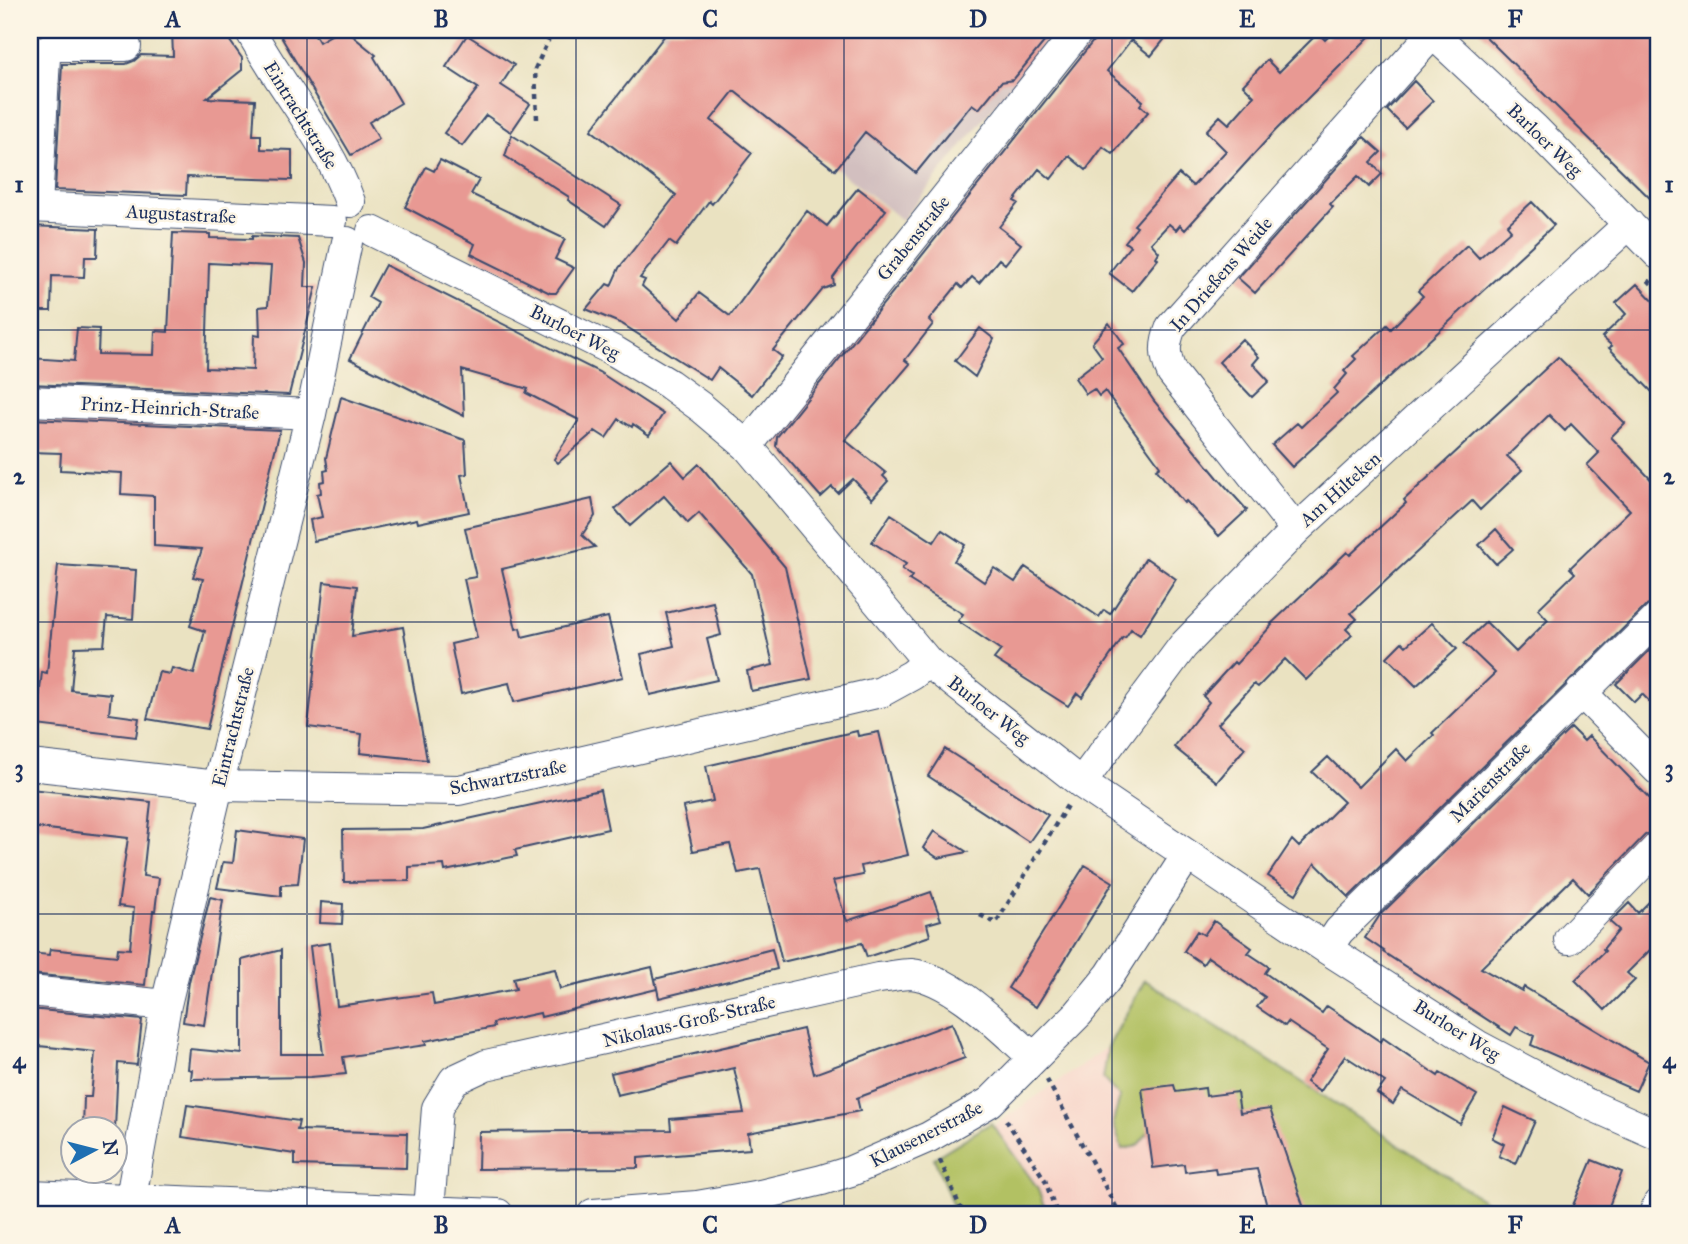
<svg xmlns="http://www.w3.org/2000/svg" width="1688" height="1244" viewBox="0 0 1688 1244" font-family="'IM FELL Great Primer',serif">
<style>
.built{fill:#f7d1c6}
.industrial{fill:#d2bfbf}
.green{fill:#b2c164;stroke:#667861;stroke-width:2}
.building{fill:#e89993;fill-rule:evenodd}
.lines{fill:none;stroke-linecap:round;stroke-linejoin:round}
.minor-casing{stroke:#3a4a6d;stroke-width:32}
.path{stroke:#3a4a6d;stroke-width:4.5;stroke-dasharray:5 5;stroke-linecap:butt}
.minor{stroke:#fff;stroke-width:30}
.grid{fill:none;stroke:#1b2f5e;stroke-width:2;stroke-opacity:0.55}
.labels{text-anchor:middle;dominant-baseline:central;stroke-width:5;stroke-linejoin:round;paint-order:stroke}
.street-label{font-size:19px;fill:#1b2f5e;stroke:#fcf5e5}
.neatline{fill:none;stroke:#1b2f5e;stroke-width:2.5}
.grid-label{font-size:23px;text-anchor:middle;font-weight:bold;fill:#1b2f5e}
</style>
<rect width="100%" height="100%" fill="#fcf5e5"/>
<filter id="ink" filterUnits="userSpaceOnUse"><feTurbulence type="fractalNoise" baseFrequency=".0143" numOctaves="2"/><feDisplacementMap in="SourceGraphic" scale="14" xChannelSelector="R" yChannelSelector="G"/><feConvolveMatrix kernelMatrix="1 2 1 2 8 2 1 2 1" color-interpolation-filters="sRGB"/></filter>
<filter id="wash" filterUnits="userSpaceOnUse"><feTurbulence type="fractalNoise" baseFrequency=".00686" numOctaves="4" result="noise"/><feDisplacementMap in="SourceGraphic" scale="28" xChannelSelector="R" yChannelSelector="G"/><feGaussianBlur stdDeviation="1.57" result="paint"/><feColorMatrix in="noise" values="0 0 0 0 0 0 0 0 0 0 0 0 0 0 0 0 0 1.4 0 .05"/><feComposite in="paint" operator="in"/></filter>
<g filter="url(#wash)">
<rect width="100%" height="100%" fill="#eae2c1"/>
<path class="built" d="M1145,980l357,232 -1,2h-533l-22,-55 162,-112z"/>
<path class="industrial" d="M659,30h397l-154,190z"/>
<path class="green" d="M1145,980l357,232 -1,2h-202l-19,-64 -19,-28 -36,-19 -71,22 -17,21 -15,3 -9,-27 7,-25 -17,-18 5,-32z
M991,1123l46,64 10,27h-91l-22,-56z"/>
<g id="blocks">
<path class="building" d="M172,30h50l20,28v12l-35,28 48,2 -2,35h8v14l31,1v30l-105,-3 -1,18 -131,-5 7,-126h64l8,-3 7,-6 32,1z
M277,30h35l7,12 21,-12h10l5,8 21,17 -2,2 27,46 -32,19 10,17 -28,16z
M669,30h385l-41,50 -12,2 -22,27 -7,-5 -56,69 -51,-41 -30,38 -101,-79 -23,29 41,33 -40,51 -3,-3 -33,45 -7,-5 -29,37 5,2 -3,6 37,33 20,-26 31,23 77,-105 20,15 31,-38 28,22 -48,61 -5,7 1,7 -11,4 -50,61 9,7 -30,38 -34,-27 -8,12 -88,-56 -36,-15 21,-25 4,2 8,-18 57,-73 -85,-65z
M1102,30h70l-21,26 -20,-16 -24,31 36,30 -3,4 8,7 -35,42 -10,-7 -17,23 -17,-14 -18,23 -12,-10 -25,32 4,2 -19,24 22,17 -16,20 -6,-5 -20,24 -7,-6 -10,11 -4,-4 -29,36 4,4 -28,36 5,4 -65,76 41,33 -3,3 5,5 -16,18 -19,-20 -15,14 -6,-6 -11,10 -45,-51 1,-9z
M1335,30h41l-101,101 -90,99 -5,-5 -4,5 -7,-6 -18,19 8,9 -3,5 2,2 -26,32 -23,-18 21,-27 -5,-4 12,-15 -3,-2 45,-51 14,12 33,-35 -20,-20 14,-15 9,8 25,-28 -11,-11 24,-25 12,12 39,-39 7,7z
M1479,30h179v176l-102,-100z
M467,35l47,30 -13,20 29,19 -19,28 -25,-17 -24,31 -18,-13 34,-45 -32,-21z
M1414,81l19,20 -28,27 -18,-18z
M512,135l109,70 -15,21 -38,-26 1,-3 -64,-41z
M1364,137l17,15 -10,10 11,12 -13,13 -11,-11 -28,28 3,3 -78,86 -17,-15z
M440,160l39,20 -8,14 94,45 -10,20 19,9 -18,25h-6l-79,-39 4,-10 -70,-37 21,-40 8,4z
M1532,202l22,23 -262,242 -20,-22 25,-22 4,4 36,-34 -3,-4 13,-15 -3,-3 12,-12 -3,-3 34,-31 4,4 32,-33 -5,-5 49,-46 12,13 32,-28 -4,-5z
M30,226l68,3 -1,28h-12l-1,20 -32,-1 -1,35h-21z
M173,233l37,1v4l42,1v-3l46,2 8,25 -1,24h11l-27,108 -259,-11v-26l44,3 3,-33 22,1 -1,25 56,1 1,-24 13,1zM209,263l62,3 -3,40 -9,1 1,29 -6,-1 -1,35 -47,-2z
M385,265l214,107 64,42 -14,21 -16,-11 -1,3 -13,-8 -13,19 -11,-7 -37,32 -4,-4 25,-39 -53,-27 2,-4 -66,-19 2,46 -114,-57 28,-56 -10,-6z
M1637,284l21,22v92l-49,-50 3,-2 -10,-9 24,-23 -10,-11z
M1109,323l15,21 -6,4 36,53 64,77 29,32 -28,26 -33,-35 -2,2 -28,-34 4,-3 -55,-75 -6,5 -5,-7 -8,5 -11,-16 27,-21 -10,-14z
M980,328l14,11 -19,38 -20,-16z
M1242,339l17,18 -6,7 16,17 -17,16 -33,-35z
M1558,357l67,66 -14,14 47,50v114l-12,5 -297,291 -34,-34 -19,31 -28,-18 24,-36 7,7 45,-45 -32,-30 16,-15 30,30 38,-38 11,12 27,-26 -2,-2 63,-60 -31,-30 22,-21 30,30 32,-32 -10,-11 37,-36 -5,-5 60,-58 -43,-45 12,-12 -28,-29 -6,7 -16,-16 -42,41 15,14 -42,40 -8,-9 -121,112 6,6 -11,10 6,6 -46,45 -21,-21 -27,28 -4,-3 -36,40 27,24 -28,34 -43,-35 35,-45 -6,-6 31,-34 2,2 36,-39 -1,-1 76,-72 3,3 56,-52 -2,-3z
M341,397l124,43 2,34 -6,1 8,37 -51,11 -1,-4 -103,22 -4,-21 12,-3 -5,-23 4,-1 -1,-11 5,-1 -1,-10 4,-1 -2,-12z
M30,419l250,11 -73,299 -60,-10 12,-47 11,2 2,-6 22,6 11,-43 -15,-5 13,-47 -10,-2 9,-28 -48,-3v-50l-33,-2 1,-21 -62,-3 1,-17 -31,-1z
M671,461l14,16 14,-13 86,103 26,112 -60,12 -4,-20 26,-6 -21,-91 -53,-61 -11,10 -24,-27 -34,30 -15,-17z
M592,499l3,17 -13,19 13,12 -93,22 14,60 4,-1 2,9 86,-20 15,60 -109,25 -5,-19 -48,11 -10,-50 26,-6 -13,-59 12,-2 -11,-49z
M891,514l43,28 8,-12 23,15 -11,16 30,21 10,-14 21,14 10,-15 74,50 5,-7 6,4 36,-56 30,21 -36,56 -9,-6 -6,9 -2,-1 -41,60 -5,-4 -9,13 -74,-47 7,-9 -43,-29 5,-7 -54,-34 3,-4 -10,-7 4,-5 -34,-22z
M1496,529l17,20 -17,15 -17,-19z
M58,565l78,5 -3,49 -26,-2 -3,29 -29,1 -4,43 40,4 -2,20 30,4 -3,19 -100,-12 6,-53 5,1z
M324,582l33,4 -5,50 51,-9 24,133 -67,-7 2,-19 -54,-7z
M713,602l8,33 -14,4 10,41 -67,15 -9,-41 33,-8 -8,-33z
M1432,623l25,26 -41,37 -29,-29 15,-15 4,4z
M1658,642v68l-16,-16 -8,8 -18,-18z
M1571,728l13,13 5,-5 69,71v23l-13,5 -57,59 -15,-16 -92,90 41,23 2,-4 125,75 -13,29 -105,-46 3,-9 -18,-9 -5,8 -128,-83 1,-1 -19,-13 15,-23z
M857,731l1,5 21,-4 29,123 -47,11 2,9 -30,6 14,40 84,-29 10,28 -14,4 3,12 -63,21 -5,-14 -80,19 -22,-93 -22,4 -8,-29 -37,7 -10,-44 30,-6 -7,-35z
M945,749l103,66 -19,27 -101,-66z
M30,789l121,13 -8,74 16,2 -4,33h-2l-8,74 -115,-11v-21l19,2 1,-6 67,7 1,-8 12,1 4,-41 -16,-2 10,-68 -98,-11z
M600,790l8,39 -93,21 2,6 -72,15 -1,-6 -35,2v14l-65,1 -1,-52 80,-1z
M237,830l66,9 -5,45 -17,1v11l-64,-8 6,-26 10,1z
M934,831l33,21 -29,6 -15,-10z
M1085,865l28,17 -77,125 -28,-19z
M1658,893v49l-31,31 8,7 -30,30 -30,-30 30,-29 -2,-2 16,-19 -9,-8 19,-19 9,10z
M210,897l13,3 -19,125 -21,-3 6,-40z
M321,902l22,2 -1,20 -22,-1z
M1214,921l38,27 -4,5 21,14 -4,6 57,40 5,-7 54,36 2,-4 55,38 2,-3 37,22 -17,29 -58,-34 -9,14 -16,-11 8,-11 -40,-26 -25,36 -14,-10 22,-33 -40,-27 -3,4 -28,-19 8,-10 -57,-40 -5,7 -19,-13 13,-20 7,4z
M330,943l7,63 95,-13 2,12 82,-16 -3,-11 42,-9 5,20 92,-22 5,22 -116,28 -1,-4 -47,10 1,4 -69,14 1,4 -83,12 3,17 -36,3 -119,2 1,-9 -4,-1 2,-20 52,5v-94l39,-10v104h42l-13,-108z
M772,949l5,20 -118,29 -4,-19z
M30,1009l112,11 -5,45 -19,-2 -3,66h-32l1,-32h7l4,-45 -65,-7z
M952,1023l13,35 -108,40 3,13 -112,22 2,16 -112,9v10l-160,1 1,-37 192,-2 -1,-11 74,-6 -10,-45 -117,27 -6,-22 192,-44 11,45z
M1174,1085l2,7 29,-4 1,8 31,-4 3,21 30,-4 36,105h-37l-12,-45 -41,5 -1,-6 -30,4 -1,-8 -31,4 -11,-79z
M187,1105l112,16 -2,9 110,3 -1,35 -111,-3v-11l-113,-17z
M1505,1107l30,14 -19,43 -17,-8 5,-12 -12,-6z
M1592,1160l30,12 -16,42h-23l-12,-4z"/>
</g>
</g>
<g filter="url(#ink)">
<use href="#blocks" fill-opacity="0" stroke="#3a4a6d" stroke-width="2"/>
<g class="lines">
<defs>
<path id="minor" d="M250,30c30,56 79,112 100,172
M1429,30l106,99 123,125
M30,207l302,14
M37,207l8,-150 2,-7 10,-4h69
M372,231l244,121 53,32 33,24 45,38 181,216 153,121 246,166 150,96 109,58 72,32
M30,401l281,13
M747,446l332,-416
M1296,530l-124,-157c-8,-18 -8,-28 -1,-46l262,-294
M1581,692l77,78
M30,765l188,21 241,4 422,-98 31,-17 16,-13
M1081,783l102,-137 113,-116 333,-306
M1569,939l89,-92
M1327,949l12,-18 319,-313
M30,991l136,14
M30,1195l468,19
M429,1210l8,-102 17,-28 32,-15 392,-87c11,-1 23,-4 33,-4 42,4 92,57 123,84
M128,1214l38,-209 52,-219 93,-372 36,-172
M593,1214l104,-8 63,-11 62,-15 29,-9 78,-34 61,-35 88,-88 32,-39 77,-120
M1654,1214l4,-10"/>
</defs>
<use href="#minor" class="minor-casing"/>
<path class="path" d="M537,119l-2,-50 18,-39
M1648,280l10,10
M980,915l16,8 72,-119
M1047,1080l73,134
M1006,1120l39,60 12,34
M940,1160l23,54"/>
<use href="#minor" class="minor"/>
</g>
</g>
<path class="grid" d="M307,30v1184M576,30v1184M844,30v1184M1112,30v1184M1381,30v1184M30,330h1628M30,622h1628M30,914h1628"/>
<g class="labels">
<g class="street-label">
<text transform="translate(301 115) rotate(58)">Eintrachtstraße</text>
<text transform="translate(1545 140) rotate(44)">Barloer Weg</text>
<text transform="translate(181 214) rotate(3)">Augustastraße</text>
<text transform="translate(913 238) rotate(-51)">Grabenstraße</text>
<text transform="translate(1221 274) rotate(-49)">In Drießens Weide</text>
<text transform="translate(575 332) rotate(27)">Burloer Weg</text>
<text transform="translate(170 408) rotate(3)">Prinz-Heinrich-Straße</text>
<text transform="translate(1340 489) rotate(-42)">Am Hilteken</text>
<text transform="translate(989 710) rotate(38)">Burloer Weg</text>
<text transform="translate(233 727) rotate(-76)">Eintrachtstraße</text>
<text transform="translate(508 777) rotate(-11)">Schwartzstraße</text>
<text transform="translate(1490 782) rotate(-45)">Marienstraße</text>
<text transform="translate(689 1021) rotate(-13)">Nikolaus-Groß-Straße</text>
<text transform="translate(1457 1030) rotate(32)">Burloer Weg</text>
<text transform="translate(926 1134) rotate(-27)">Klausenerstraße</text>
</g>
</g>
<rect width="1688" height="1244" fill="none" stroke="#fcf5e5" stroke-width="77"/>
<g transform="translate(94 1150) rotate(83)"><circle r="33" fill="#fcf5e5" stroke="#a2a6af" stroke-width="2"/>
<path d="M0-5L12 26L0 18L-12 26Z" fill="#1f6fb2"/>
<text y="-10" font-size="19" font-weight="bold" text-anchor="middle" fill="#1b2f5e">N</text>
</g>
<rect x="38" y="38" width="1612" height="1168" class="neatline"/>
<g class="grid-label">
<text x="173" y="27">A</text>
<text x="441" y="27">B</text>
<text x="710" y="27">C</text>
<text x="978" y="27">D</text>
<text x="1247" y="27">E</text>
<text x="1515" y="27">F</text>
<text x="19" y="192">1</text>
<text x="1669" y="192">1</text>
<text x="19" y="484">2</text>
<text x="1669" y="484">2</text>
<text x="19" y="776">3</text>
<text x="1669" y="776">3</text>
<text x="19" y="1068">4</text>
<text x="1669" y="1068">4</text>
<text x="173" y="1233">A</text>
<text x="441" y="1233">B</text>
<text x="710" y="1233">C</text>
<text x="978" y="1233">D</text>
<text x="1247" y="1233">E</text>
<text x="1515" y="1233">F</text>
</g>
</svg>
